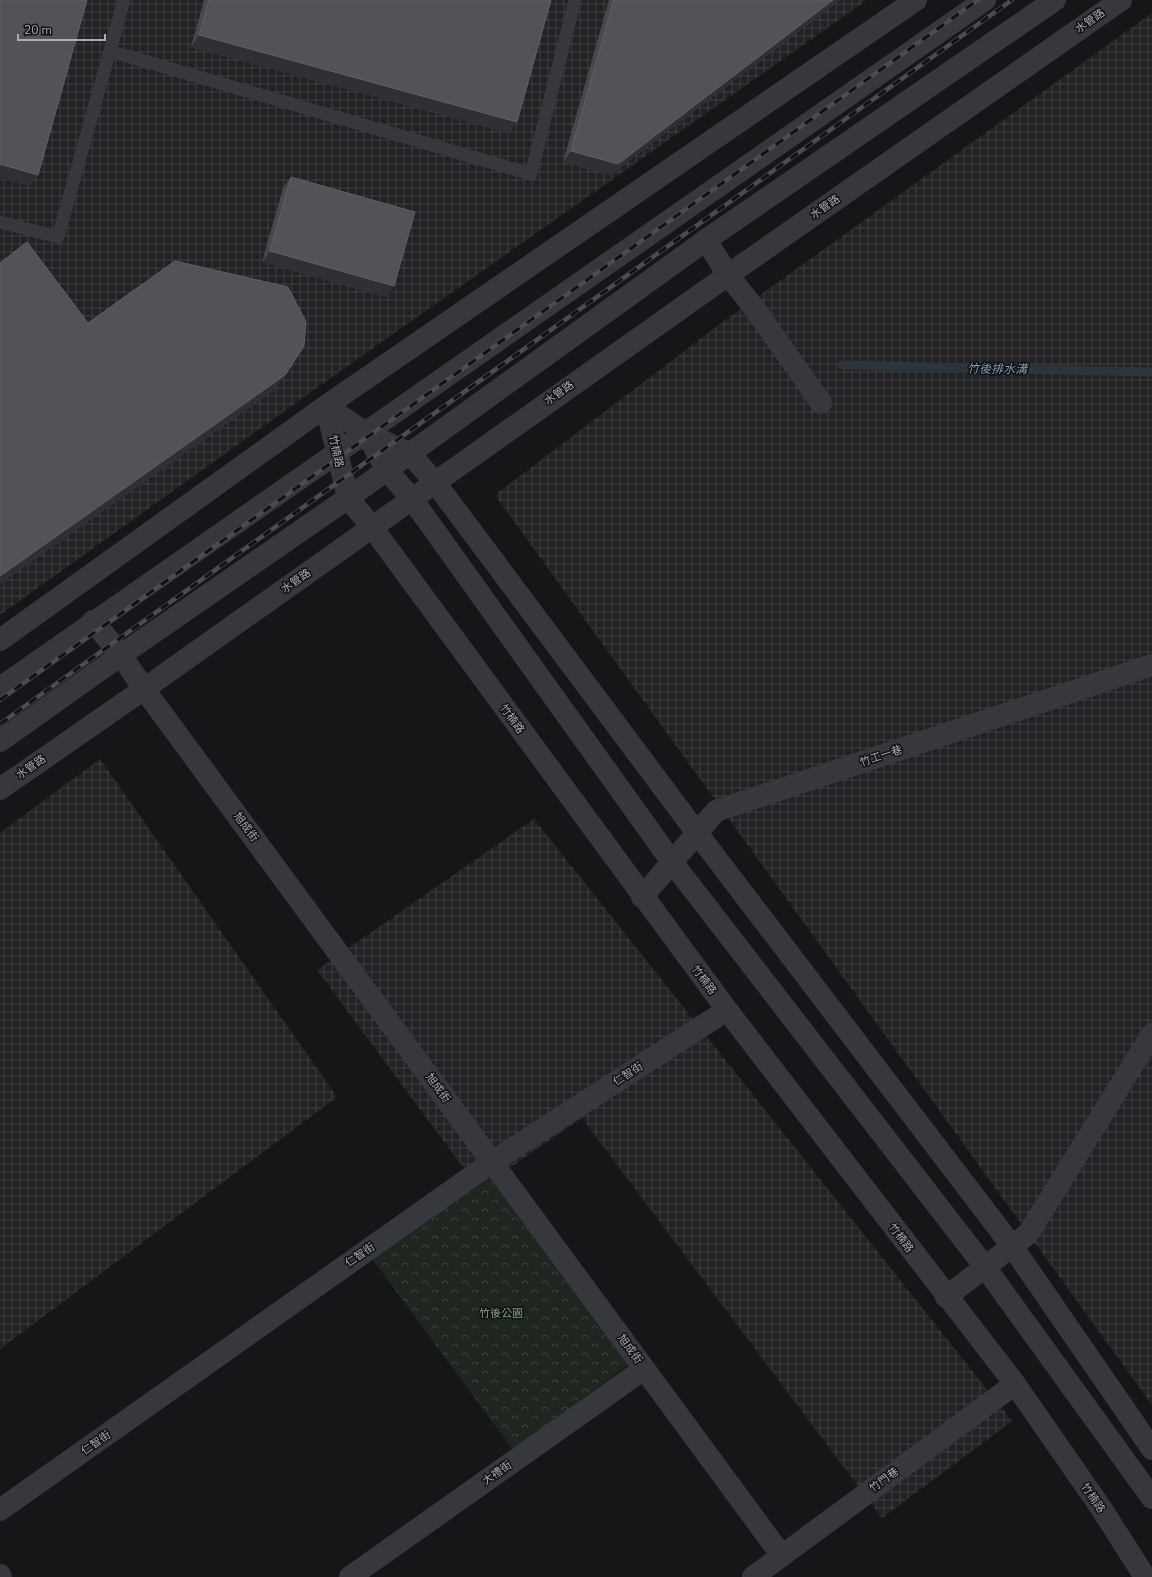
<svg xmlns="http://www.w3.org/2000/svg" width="1152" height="1577" viewBox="0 0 1152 1577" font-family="'Nunito Sans','Noto Sans TC',sans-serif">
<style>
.industrial{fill:url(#industrial-grid)}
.park{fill:url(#park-crowns)}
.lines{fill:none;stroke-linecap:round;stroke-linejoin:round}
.stream{stroke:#2c353c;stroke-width:9}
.service{stroke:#37383d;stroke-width:13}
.minor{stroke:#37383d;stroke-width:22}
.tertiary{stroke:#37383d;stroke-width:22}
.rail-casing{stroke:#4a4c52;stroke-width:4.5}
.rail{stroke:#111113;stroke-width:3;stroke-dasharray:9;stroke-linecap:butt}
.wall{fill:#47494d}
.shaded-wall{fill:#2f3033}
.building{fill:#525359;stroke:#5f6168}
.labels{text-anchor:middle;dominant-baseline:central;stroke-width:3;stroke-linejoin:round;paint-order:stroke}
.street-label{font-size:11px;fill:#a8adb8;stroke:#111113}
.park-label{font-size:11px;fill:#7fa381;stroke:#111113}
.water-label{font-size:12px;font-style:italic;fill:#7f9bb3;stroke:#111113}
</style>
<defs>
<pattern id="industrial-grid" width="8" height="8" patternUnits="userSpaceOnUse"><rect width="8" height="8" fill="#222225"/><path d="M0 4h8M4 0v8" fill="none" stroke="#3f3f43"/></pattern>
<pattern id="park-crowns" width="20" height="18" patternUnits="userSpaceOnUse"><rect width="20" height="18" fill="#1e261f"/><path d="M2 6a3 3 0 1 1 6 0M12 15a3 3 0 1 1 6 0" fill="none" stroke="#3c433d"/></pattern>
</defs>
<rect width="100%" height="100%" fill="#161618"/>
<path class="industrial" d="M0,0h867l-535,377 -332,238z
M1152,13v1392l-657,-910 225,-171z
M100,759l237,338 -337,252v-516z
M534,819l478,602 -130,97 -300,-400 -103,71 -162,-219z"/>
<path class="park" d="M489,1176l139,189 -115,85 -140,-190z"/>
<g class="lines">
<path class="stream" d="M842,365l310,7"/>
<path class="service" d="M110,51l421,123 44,-174
M0,222l58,15 66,-237"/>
<path class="minor" d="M706,240l22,35 27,34 66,94
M326,406l22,92 24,29 355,483 288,374 86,124 44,69
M326,406l40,27 44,21 24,27 263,352 315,413 140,203
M366,433l21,37 25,29 260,363 313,405 167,231
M93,621l28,34 23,34 638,867
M0,640l326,-234 590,-406
M0,789l144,-100 584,-414 393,-275
M642,897l74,-86 436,-146
M946,1297l82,-63 124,-200
M0,1510l492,-348 235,-152
M0,1575l1,2
M350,1577l294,-208
M753,1577l262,-193"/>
<path class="tertiary" d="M0,688l985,-688
M0,741l121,-86 227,-157 358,-258 349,-240"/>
<defs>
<path id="rail" d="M0,700l978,-700
M0,724l1012,-724"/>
</defs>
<use href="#rail" class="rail-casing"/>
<use href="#rail" class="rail"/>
</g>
<path class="wall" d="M204,0h347l-34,122 -8,11 -318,-86z
M609,0h231l-230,175 -47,-13z
M291,177l95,120 -124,-35 21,-74z"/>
<path class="shaded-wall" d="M833,0h7l-230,175 -47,-13 8,-11z
M199,35l318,87 -8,11 -318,-86z
M0,164l38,11 -8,11 -30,-8z
M270,251l124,35 -8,11 -124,-35z
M285,375l-10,15 -275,194v-8z"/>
<path class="building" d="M0,0h87l-49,175 -38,-11z
M209,0h342l-34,122 -318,-87z
M614,0h219l-215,164 -47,-13z
M291,177l124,35 -21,74 -124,-35z
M27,242l61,81 87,-62 113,26 18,35 -2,24 -19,29 -285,201v-313z"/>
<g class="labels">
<g class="street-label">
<text transform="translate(1090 21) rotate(-35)">水管路</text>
<text transform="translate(825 207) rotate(-35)">水管路</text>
<text transform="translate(559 393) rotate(-35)">水管路</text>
<text transform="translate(336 451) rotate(77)">竹楠路</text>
<text transform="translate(296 581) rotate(-35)">水管路</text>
<text transform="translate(512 719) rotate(54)">竹楠路</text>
<text transform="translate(881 756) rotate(-18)">竹工一巷</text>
<text transform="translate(31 767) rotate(-35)">水管路</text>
<text transform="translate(246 827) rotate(54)">旭成街</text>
<text transform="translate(704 980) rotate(53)">竹楠路</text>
<text transform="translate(628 1074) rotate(-33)">仁智街</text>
<text transform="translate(438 1088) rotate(54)">旭成街</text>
<text transform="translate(901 1238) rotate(53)">竹楠路</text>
<text transform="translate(360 1255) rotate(-35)">仁智街</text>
<text transform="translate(630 1349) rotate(54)">旭成街</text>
<text transform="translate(96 1443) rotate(-35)">仁智街</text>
<text transform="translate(497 1473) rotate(-35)">大禮街</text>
<text transform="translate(884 1480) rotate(-36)">竹門巷</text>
<text transform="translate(1093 1498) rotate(56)">竹楠路</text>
</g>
<g class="park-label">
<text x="501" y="1313">竹後公園</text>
</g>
<g class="water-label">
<text transform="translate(997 369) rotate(1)">竹後排水溝</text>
</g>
</g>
<path d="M18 34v6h87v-6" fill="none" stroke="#a8adb8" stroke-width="2"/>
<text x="24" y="34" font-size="12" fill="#a8adb8" stroke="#111113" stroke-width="3" paint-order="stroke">20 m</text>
</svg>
